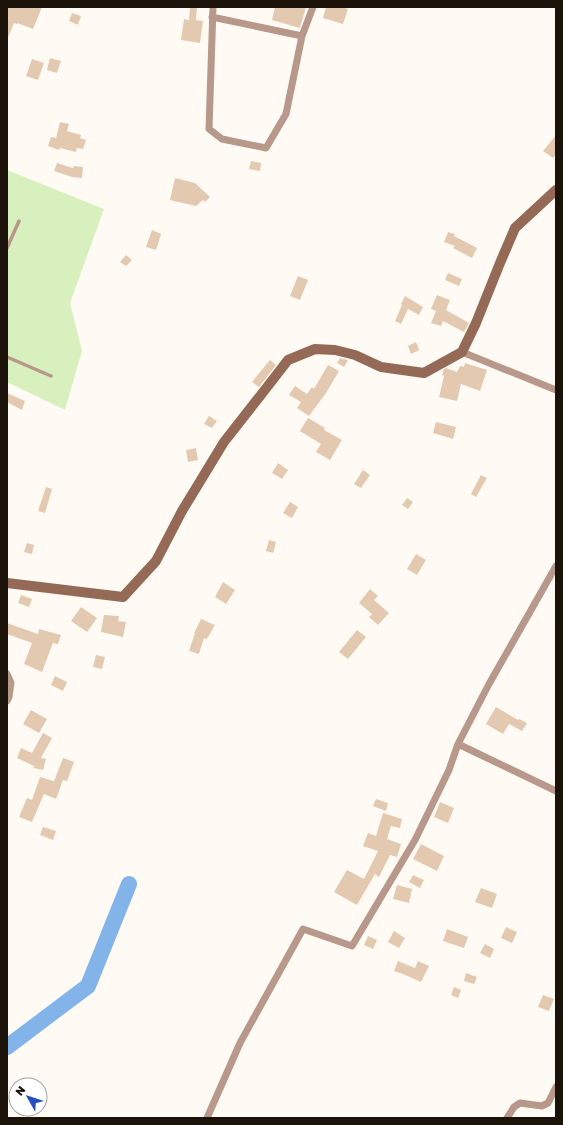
<svg xmlns="http://www.w3.org/2000/svg" width="563" height="1125" viewBox="0 0 563 1125" font-family="'Golos Text',sans-serif">
<style>
.green{fill:#d7f0be}
.lines{fill:none;stroke-linecap:round;stroke-linejoin:round}
.river{stroke:#82b4e9;stroke-width:16}
.building{fill:#e3c9af}
.lane{stroke:#b7988a;stroke-width:3.5}
.street{stroke:#b7988a;stroke-width:7}
.secondary{stroke:#946955;stroke-width:10}
</style>
<rect width="100%" height="100%" fill="#fffaf4"/>
<path class="green" d="M7,170l97,39 -34,94 12,48 -17,59 -58,-28z"/>
<g class="lines">
<path class="river" d="M7,1047l81,-61 41,-102"/>
</g>
<path class="building" d="M7,7h35l-9,22 -16,-6v1l-3,-1 -7,17z
M190,7h7l-1,13 7,1 -3,22 -19,-3 3,-21 5,1z
M275,7h31l-6,21 -28,-8z
M326,7h16l6,2 -5,15 -20,-6z
M72,13l9,3 -3,9 -9,-4z
M50,58l11,3 -4,12 -10,-3z
M32,59l12,4 -6,17 -12,-4z
M60,122l9,2 -2,7 14,4 -1,3 6,2 -3,9 -6,-1 -1,4 -16,-4 -1,2 -11,-4 3,-9 5,1z
M556,135v19l-3,4 -10,-7z
M251,161l10,2 -1,8 -11,-2z
M57,163l16,5 1,-2 9,1 -1,11 -10,-1 -18,-6z
M175,178l20,5 15,14 -5,5 -2,-2 -7,6 -26,-6z
M152,230l9,4 -5,16 -10,-3z
M448,232l7,2 -1,2 23,12 -5,10 -19,-10 2,-2 -11,-4z
M126,255l6,5 -6,6 -6,-4z
M448,273l14,6 -3,7 -14,-6z
M298,276l10,4 -8,20 -10,-4z
M437,295l13,5 -4,10 23,13 -5,9 -21,-11 -2,5 -10,-3 5,-12 -5,-2z
M405,296l18,11 -4,8 -11,-6 -7,15 -6,-3 7,-16 -1,-1z
M416,342l3,8 -8,4 -3,-8z
M340,358l8,2 -4,7 -7,-4z
M270,360l6,5 -17,22 -7,-5z
M465,363l22,7 -7,21 -19,-7 -4,17 -18,-4 5,-21 -2,-1 2,-6 2,-1 11,4 3,-6 4,1z
M328,365l11,6 -13,22 -17,23 -12,-8 4,-6 -12,-7 6,-9 12,8 5,-7 2,2z
M7,393l18,8 -3,9 -15,-8z
M209,416l8,5 -5,7 -8,-4z
M308,418l17,10 -1,2 18,10 -12,20 -14,-8 5,-8 -21,-13z
M436,422l20,5 -3,12 -20,-6z
M196,448l2,12 -10,2 -2,-12z
M278,463l10,7 -6,9 -10,-6z
M363,470l7,5 -9,13 -7,-4z
M481,475l6,3 -11,19 -5,-3z
M46,487l6,2 -7,24 -7,-2z
M407,498l6,4 -5,7 -6,-4z
M290,502l8,5 -6,11 -9,-5z
M269,540l7,2 -3,11 -7,-2z
M27,543l7,2 -2,9 -8,-2z
M416,554l10,6 -9,15 -10,-6z
M223,582l12,8 -9,14 -11,-7z
M370,589l8,7 -4,4 15,13 -11,12 -9,-8 3,-3 -13,-11z
M21,595l11,4 -3,8 -11,-4z
M81,607l16,11 -10,14 -16,-11z
M104,615l15,1 -1,5 8,1 -3,15 -22,-5z
M201,619l14,6 -8,14 -3,-1 -5,16 -10,-3 6,-18h-1z
M7,623l31,11 1,-5 22,6 -3,9 -5,-1 -11,29 -18,-8 8,-21 -25,-9z
M357,630l9,7 -18,22 -9,-7z
M96,655l9,2 -3,12 -9,-2z
M55,676l12,6 -4,9 -12,-6z
M496,707l22,13 1,-1 8,4 -5,8 -13,-7 -6,10 -17,-10z
M31,710l16,9 -8,14 -16,-9z
M43,733l9,5 -11,20 5,1 -3,11 -9,-2v-2l-17,-8 4,-10 11,5z
M63,758l11,4 -7,19 -4,-1 -7,19 -12,-5 -12,28 -13,-5 8,-19 5,2 8,-23 14,4z
M376,799l12,4 -2,8 -13,-5z
M440,802l14,6 -6,15 -14,-6z
M383,813l19,6 -2,9 -9,-2 -4,13 14,5 -4,13 -7,-2 -11,22 -4,-3 -18,31 -23,-13 13,-22 17,9 14,-28 -15,-5 5,-13 8,3z
M43,827l13,4 -3,9 -13,-5z
M421,844l23,12 -7,15 -24,-12z
M413,875l11,5 -4,8 -11,-6z
M397,885l15,4 -3,14 -16,-4z
M481,888l16,6 -5,14 -17,-6z
M506,927l11,5 -5,11 -11,-5z
M447,929l21,8 -4,11 -21,-7z
M394,931l11,7 -6,10 -11,-6z
M368,936l9,4 -4,9 -9,-4z
M485,944l9,5 -4,9 -10,-5z
M398,961l17,7 3,-7 11,5 -8,16 -18,-8 -9,-3z
M466,973l11,4 -3,7 -10,-3z
M454,987l7,3 -3,8 -7,-3z
M543,995l11,4 -5,12 -11,-4z"/>
<g class="lines">
<path class="lane" d="M7,248l12,-27
M7,357l44,19"/>
<path class="street" d="M213,7l-4,122 13,10 44,9 20,-34 16,-78 11,-29
M212,17l90,19
M462,352l94,38
M7,674l4,9 -2,14 -2,4
M458,744l98,47
M207,1118l33,-75 63,-114 49,17 63,-106 34,-70 9,-26 31,-60 67,-118
M507,1118l7,-11 6,-4 22,3 6,-3 8,-16"/>
<path class="secondary" d="M7,583l116,14 33,-36 26,-50 42,-69 40,-51 24,-31 27,-11 20,1 20,5 26,12 43,6 38,-21 14,-29 24,-60 15,-35 41,-38"/>
</g>
<rect width="563" height="1125" fill="none" stroke="#1b1209" stroke-width="16"/>
<g transform="translate(28 1097) rotate(309)"><circle r="19" fill="#ffffff" stroke="#a4a09d"/>
<path d="M0-3L7 15L0 10L-7 15Z" fill="#2350be"/>
<text y="-6" font-size="11" font-weight="bold" text-anchor="middle" fill="#1b1209">N</text>
</g>
</svg>
